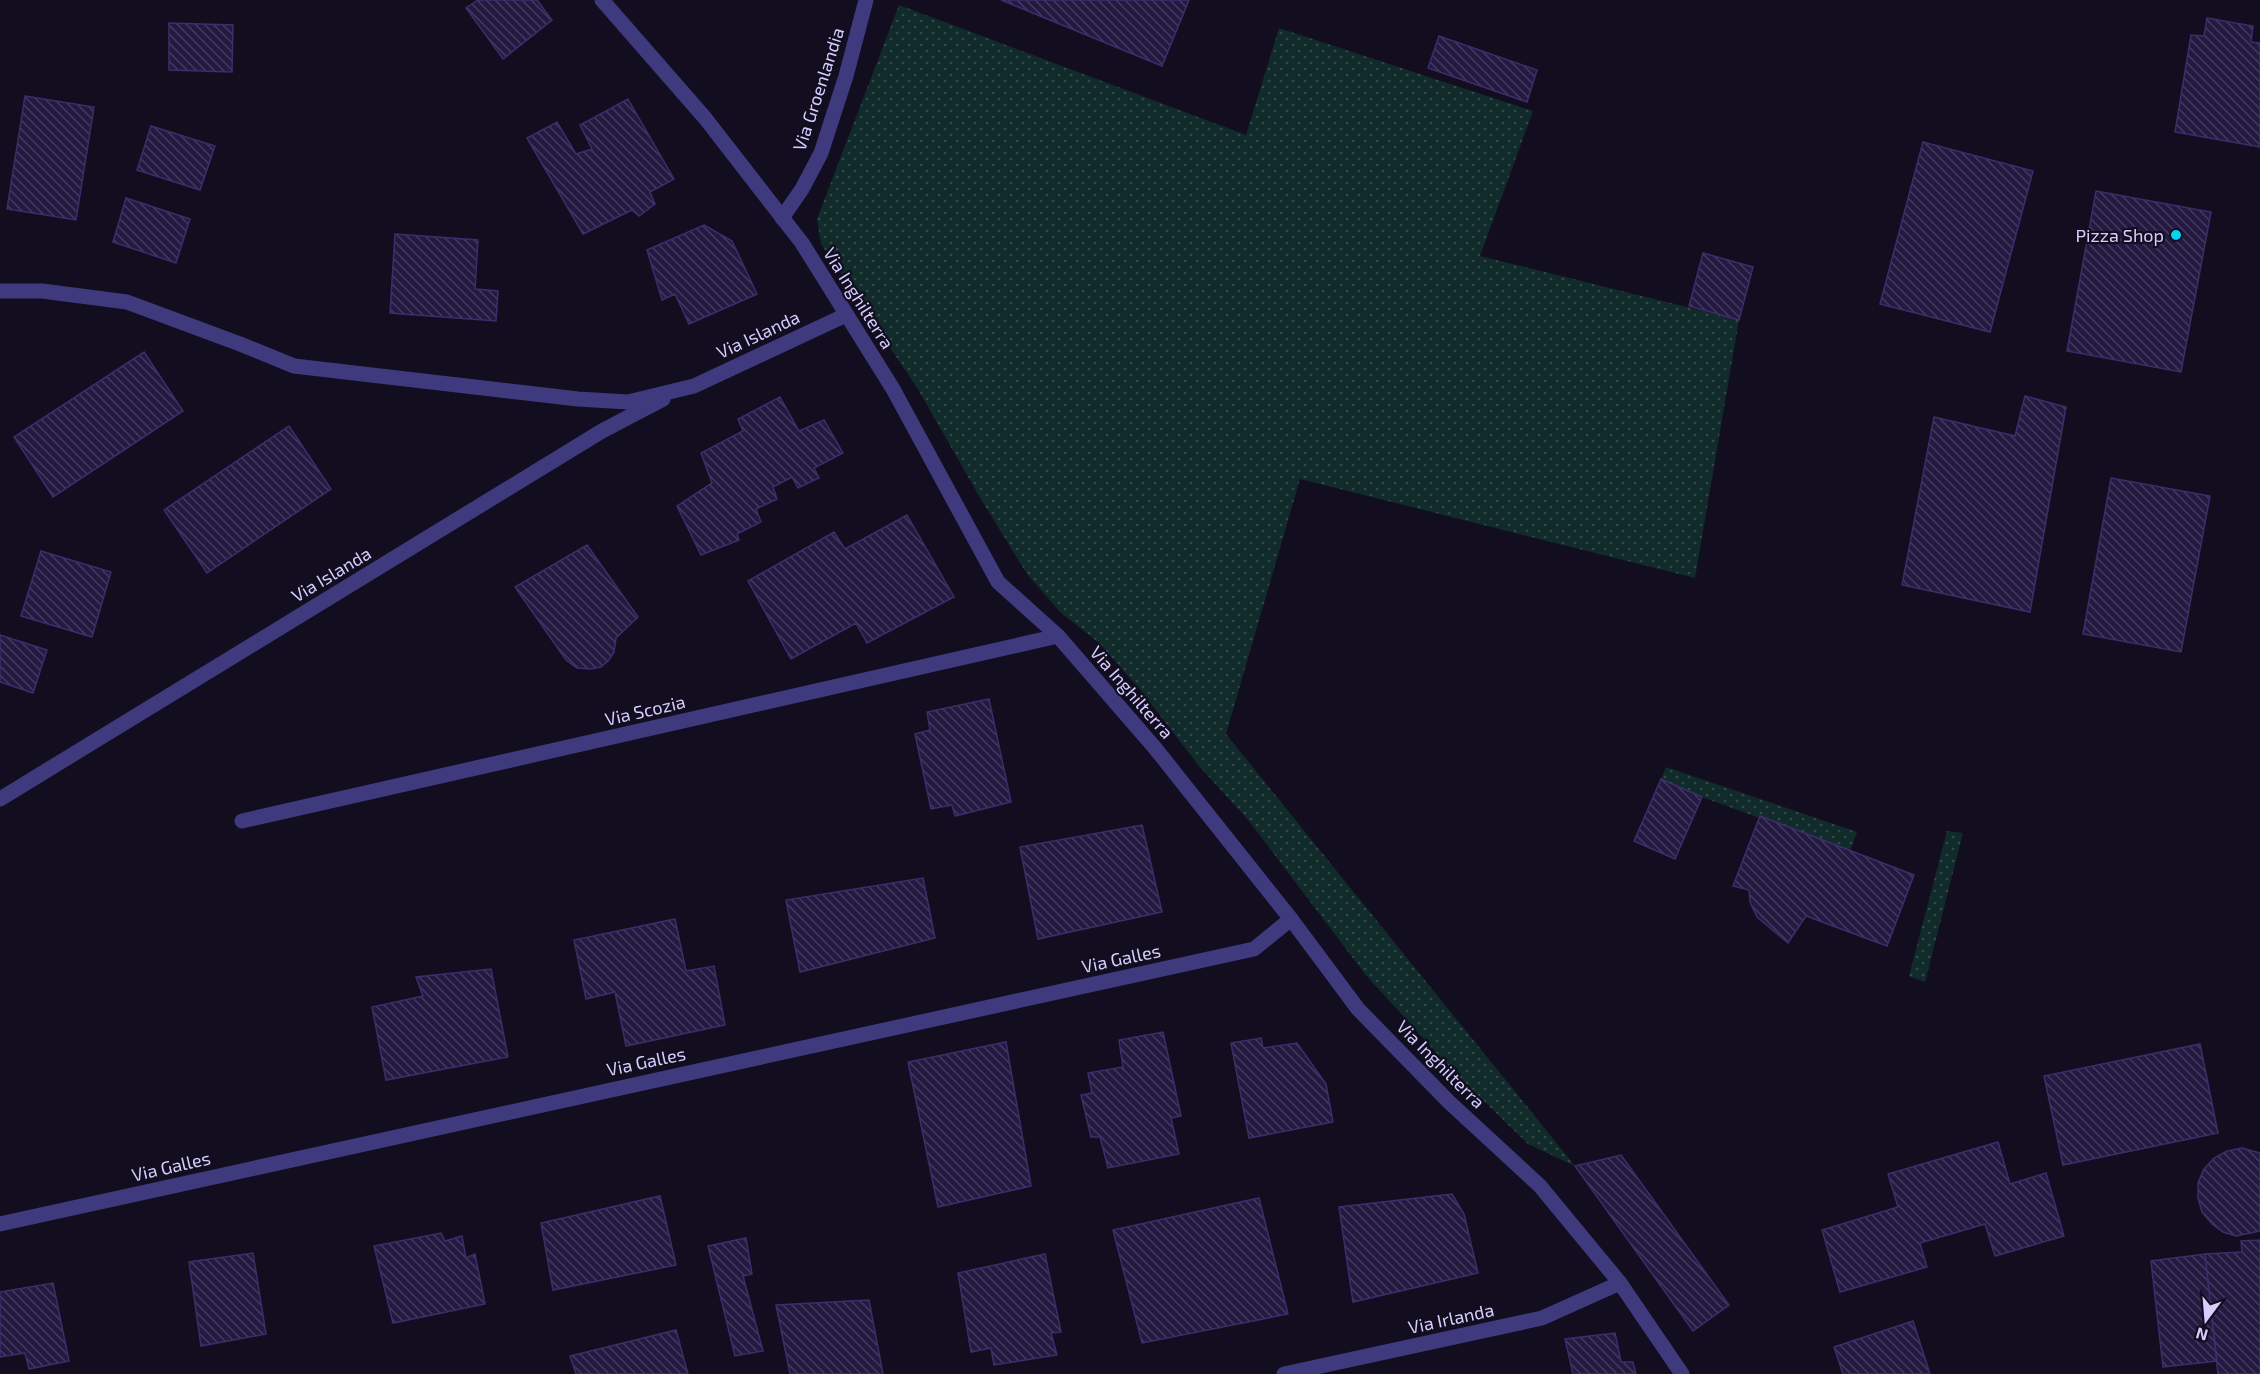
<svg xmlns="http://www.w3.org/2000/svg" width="2260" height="1374" viewBox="0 0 2260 1374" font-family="'Exo 2',sans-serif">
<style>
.grass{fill:url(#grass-dots)}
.building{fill:url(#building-back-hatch);stroke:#3c2d6c;stroke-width:1.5}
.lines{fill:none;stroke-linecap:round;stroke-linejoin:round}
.service{stroke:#3f3a7e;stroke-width:15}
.minor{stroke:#3f3a7e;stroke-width:15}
.poi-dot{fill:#07d0f1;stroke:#120e20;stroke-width:2}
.labels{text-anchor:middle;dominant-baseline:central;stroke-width:4.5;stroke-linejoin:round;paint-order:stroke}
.street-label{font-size:18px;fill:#d6cefe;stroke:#120e20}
.poi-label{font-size:18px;fill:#d6cefe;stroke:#120e20;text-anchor:end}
</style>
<defs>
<pattern id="grass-dots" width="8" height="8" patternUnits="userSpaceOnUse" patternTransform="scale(1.5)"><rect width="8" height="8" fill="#112a2a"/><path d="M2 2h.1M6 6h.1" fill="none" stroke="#33484a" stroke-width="1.8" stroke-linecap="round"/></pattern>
<pattern id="building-back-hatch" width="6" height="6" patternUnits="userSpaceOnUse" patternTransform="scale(1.5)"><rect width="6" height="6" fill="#241a41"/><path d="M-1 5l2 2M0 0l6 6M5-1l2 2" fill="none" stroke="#433a5e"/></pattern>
</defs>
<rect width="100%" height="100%" fill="#120e20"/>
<path class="grass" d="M899,5l347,130 33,-107 254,83 -53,145 259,64 -44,258 -395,-99 -74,255 349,432 -47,-22 -77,-75 -86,-95 -116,-153 -50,-55 -57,-74 -43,-49 -39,-31 -33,-38 -48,-78 -60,-105 -98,-147 -4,-25z
M1666,767l191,65 -7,19 -148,-54 -41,-18z
M1947,831l16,2 -38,149 -16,-6z"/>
<path class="building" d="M478,0h59l15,20 -49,39 -37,-51z
M1001,0h188l-27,66z
M2207,18l46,8 -2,16 9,1v104l-85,-15 16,-97 13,1z
M169,23l64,2 -1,47 -63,-2z
M1439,36l98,34 -10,32 -99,-34z
M25,96l69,11 -18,113 -69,-11z
M628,99l46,80 -24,13 5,12 -16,12 -7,-6 -49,24 -56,-96 30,-16 19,32 16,-5 -12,-24z
M151,126l64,20 -15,44 -63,-20z
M1923,142l110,29 -43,161 -110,-28z
M2096,191l115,21 -30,160 -114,-21z
M126,198l64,21 -14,44 -63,-21z
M704,225l28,16 25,53 -68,30 -14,-30 -13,6 -15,-50z
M395,234l83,6 -3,49 23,2 -2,30 -106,-8z
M1703,253l50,14 -14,53 -50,-14z
M144,352l39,59 -130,86 -39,-60z
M2025,396l41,11 -36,205 -128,-27 32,-168 81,19z
M780,397l19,34 25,-11 19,33 -29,15 5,10 -21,10 -6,-11 -19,10 4,12 -21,10 5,13 -24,12 2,6 -38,15 -24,-49 35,-23 -11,-30 42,-22 -5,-12z
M289,426l42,63 -124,84 -43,-63z
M2111,478l99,18 -29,156 -98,-18z
M907,515l47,82 -87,46 -11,-20 -65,36 -43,-78 86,-49 11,17z
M587,545l51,72 -22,21 -2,14 -5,8 -8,7 -11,2 -13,-1 -11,-8 -51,-73z
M41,551l70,21 -19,65 -71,-21z
M0,635l47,15 -14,43 -33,-11z
M989,699l22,103 -56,14 -3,-11 -21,4 -16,-75 15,-4 -3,-18z
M1661,779l41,18 -27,62 -41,-18z
M1760,816l154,59 -27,71 -81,-30 -18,27 -31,-26 -7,-15 -1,-12 -16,-4z
M1142,825l20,87 -124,27 -18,-92z
M923,878l12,60 -135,34 -14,-72z
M675,919l11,52 28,-5 11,59 -99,21 -11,-54 -29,7 -12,-59z
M491,969l17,88 -122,23 -14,-73 51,-11 -7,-19z
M1163,1032l18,84 -10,2 8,36 -71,14 -8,-31h-9l-10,-42 11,-2 -4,-20 35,-6 -4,-27z
M1261,1038l2,10 34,-5 29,41 7,38 -84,16 -18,-95z
M1006,1042l25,144 -93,21 -30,-145z
M2200,1044l18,89 -155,32 -19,-89z
M1998,1142l12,42 36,-11 18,63 -69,20 -10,-32 -65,19 7,24 -87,25 -18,-62 76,-23 -10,-33z
M2242,1148l18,5v78l-24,5 -13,-4 -11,-8 -10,-12 -4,-14v-15l6,-14 10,-11 13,-7z
M1621,1155l108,150 -36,26 -118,-165z
M1452,1194l12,20 14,59 -125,29 -14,-95z
M660,1196l16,69 -123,25 -12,-67z
M1259,1198l29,116 -146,29 -29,-113z
M441,1233l4,8 17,-5 4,22 9,-4 10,50 -92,19 -19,-77z
M746,1238l6,36 -9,2 20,75 -28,5 -27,-110z
M2260,1240v134h-42l-13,-120 37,-2 -1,-11z
M253,1253l13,81 -65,12 -12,-84z
M1045,1254l16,78 -10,1 6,22 -63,10 -3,-17 -20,4 -13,-79z
M2205,1254l12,107 -54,6 -12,-106z
M53,1283l16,78 -40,8 -4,-16 -25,4v-65z
M869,1300l14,74h-93l-14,-69z
M1913,1321l17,53h-87l-9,-27z
M676,1330l12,44h-112l-6,-18z
M1615,1333l6,29h12l3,12h-63l-8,-35z"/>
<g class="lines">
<path class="service" d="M782,218l20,-29 19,-36 25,-77 20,-76
M0,291h42l85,11 113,42 54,22 284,33 50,3 66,-16 152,-71
M0,799l602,-368 61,-32
M242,821l816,-185
M0,1224l1254,-275 37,-30
M1284,1374l258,-56 78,-35"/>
<path class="minor" d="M602,0l103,118 97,125 91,146 105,193 60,54 97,112 136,171 67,90 91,93 91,84 80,97 62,91"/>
</g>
<circle class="poi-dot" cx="2176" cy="235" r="6"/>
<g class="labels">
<g class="street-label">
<text transform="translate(818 89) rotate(-72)">Via Groenlandia</text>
<text transform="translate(859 298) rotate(58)">Via Inghilterra</text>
<text transform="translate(758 334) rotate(-25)">Via Islanda</text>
<text transform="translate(331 574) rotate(-31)">Via Islanda</text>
<text transform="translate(1132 692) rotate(49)">Via Inghilterra</text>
<text transform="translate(645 710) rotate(-13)">Via Scozia</text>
<text transform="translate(1121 958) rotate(-12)">Via Galles</text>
<text transform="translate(646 1061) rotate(-12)">Via Galles</text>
<text transform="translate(1441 1064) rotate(45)">Via Inghilterra</text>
<text transform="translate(171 1166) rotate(-13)">Via Galles</text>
<text transform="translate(1451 1318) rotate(-12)">Via Irlanda</text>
</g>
<g class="poi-label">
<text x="2164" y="235">Pizza Shop</text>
</g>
</g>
<g transform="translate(2206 1320) rotate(196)" stroke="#120e20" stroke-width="4.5" paint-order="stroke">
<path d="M0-4.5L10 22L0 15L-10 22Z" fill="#d6cefe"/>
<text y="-9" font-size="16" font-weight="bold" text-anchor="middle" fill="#d6cefe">N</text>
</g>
</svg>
